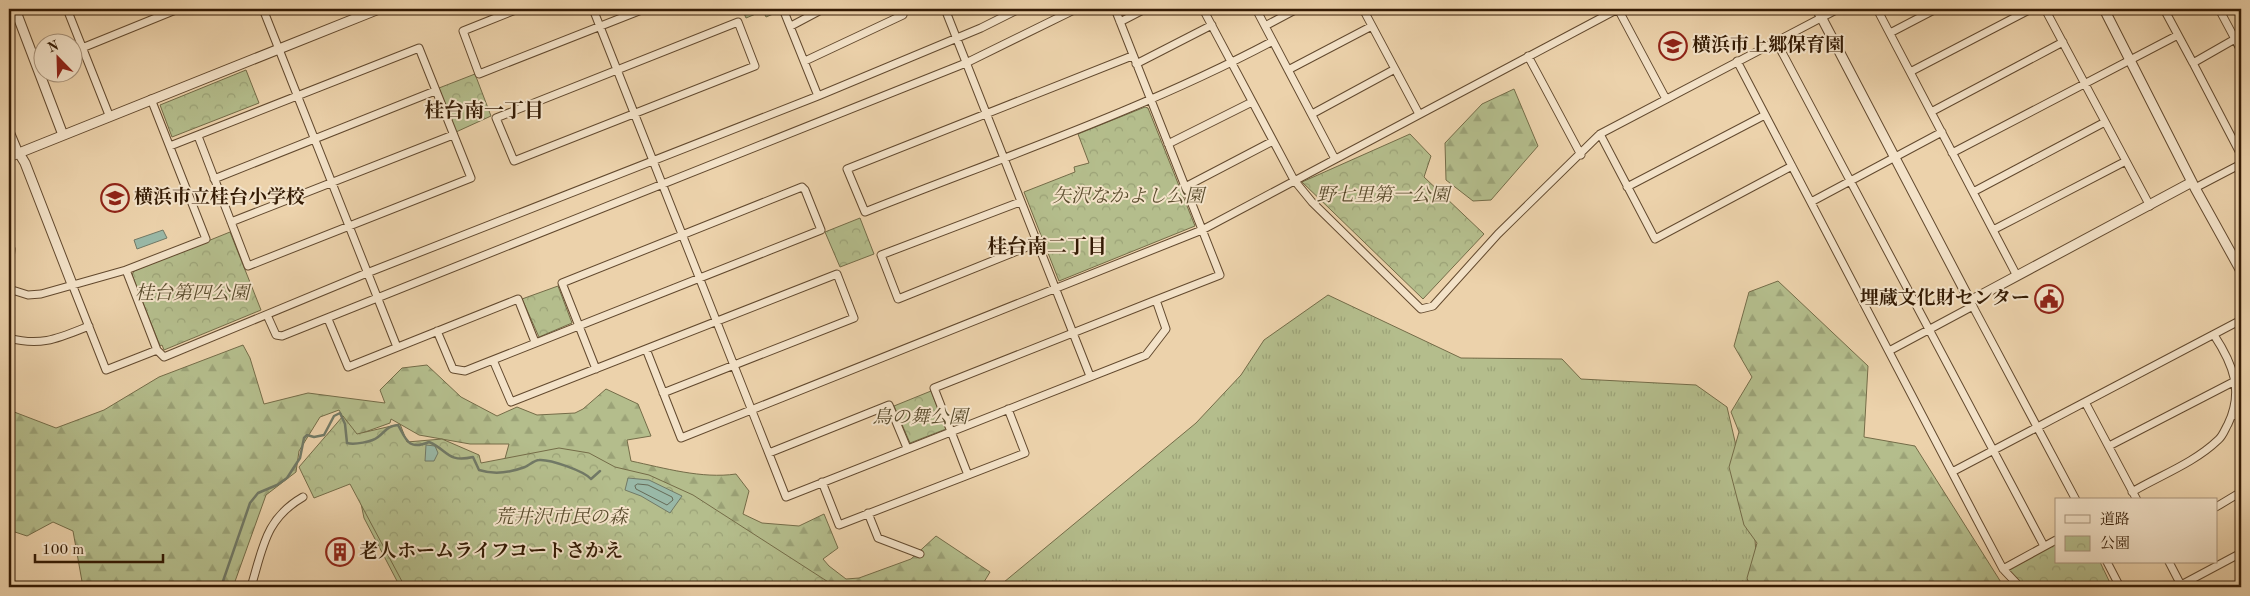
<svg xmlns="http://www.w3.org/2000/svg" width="2250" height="596" viewBox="0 0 2250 596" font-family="'Old Standard TT','Noto Serif JP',serif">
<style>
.grass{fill:url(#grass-tufts);stroke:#746c48}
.forest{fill:url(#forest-firs);stroke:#746c48}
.park{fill:url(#park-crowns);stroke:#746c48}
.water{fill:#99b8a7;stroke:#717966}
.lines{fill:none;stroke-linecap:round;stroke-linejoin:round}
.shore{stroke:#666a56;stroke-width:1}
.stream{stroke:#717966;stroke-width:2.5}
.minor-casing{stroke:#62492e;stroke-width:9}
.tertiary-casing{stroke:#62492e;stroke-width:11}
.minor{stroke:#f3e2c8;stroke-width:7}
.tertiary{stroke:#f3e2c8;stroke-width:9}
.labels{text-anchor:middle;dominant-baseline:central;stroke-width:4;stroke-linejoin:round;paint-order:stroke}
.poi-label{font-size:19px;font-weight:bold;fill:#341b04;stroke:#f3e2c8;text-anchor:start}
.park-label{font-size:19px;font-style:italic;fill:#5a4c2d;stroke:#f3e2c8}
.neighbourhood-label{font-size:20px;font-weight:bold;fill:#341b04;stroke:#f3e2c8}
</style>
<defs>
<pattern id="grass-tufts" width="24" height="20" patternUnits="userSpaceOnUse" patternTransform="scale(1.25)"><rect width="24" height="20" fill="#b4bd8c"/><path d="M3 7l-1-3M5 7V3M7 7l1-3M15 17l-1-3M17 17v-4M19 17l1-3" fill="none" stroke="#9ba277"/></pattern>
<pattern id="forest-firs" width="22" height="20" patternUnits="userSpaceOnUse" patternTransform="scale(1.25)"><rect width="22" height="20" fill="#b4bd8c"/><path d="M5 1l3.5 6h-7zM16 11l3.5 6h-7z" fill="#9ba277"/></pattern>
<pattern id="park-crowns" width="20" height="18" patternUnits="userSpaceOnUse" patternTransform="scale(1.25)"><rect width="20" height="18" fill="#b4bd8c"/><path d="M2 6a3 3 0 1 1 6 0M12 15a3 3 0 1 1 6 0" fill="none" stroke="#9ba277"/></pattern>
</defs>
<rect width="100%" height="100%" fill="#ecd2ab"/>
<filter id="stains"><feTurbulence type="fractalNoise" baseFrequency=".004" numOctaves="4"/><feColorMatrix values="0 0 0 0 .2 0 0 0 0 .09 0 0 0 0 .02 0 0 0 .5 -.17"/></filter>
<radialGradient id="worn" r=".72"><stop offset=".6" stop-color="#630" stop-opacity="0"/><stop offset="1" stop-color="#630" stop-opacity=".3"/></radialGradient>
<path class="grass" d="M1328,295l133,63 101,1 19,20 115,6 31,22 27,116 4,64h-760l198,-164 45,-48 23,-35z"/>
<path class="forest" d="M1514,89l24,57 -47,54 -18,1 -27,-21 -1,-37 37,-39z
M1778,281l90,85 -4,71 51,9 89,141h-254l-3,-9 10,-35 -13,-18 -15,-58 10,-35 -8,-20 21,-35 -18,-31 15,-54z
M243,345l7,13 14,46 44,-11 77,10 -5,-13 22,-22 25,-3 34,32 36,19 20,-9 20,8 38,-2 8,-4 23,-20 32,15 13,32 -24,4 4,21c33,7 71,18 105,13l13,17 -6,23 19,9 37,3 25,-12 14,34 -15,11 6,7 17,13 13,-1 52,-19 25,-23 54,36 -9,15h-583l-1,-6 -33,-63 -6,-29 143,-16 8,-29h-39l-51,-9 -28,-16 -1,4 -36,13 -15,-26 -19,7 -21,34 -3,21 -30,23 -33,92h-40l-7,-5 -4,5h-99l-10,-56 -20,-9 -26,14 -18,-6v-120l47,18 48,-18 55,-33z"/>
<path class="park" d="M742,9h34l2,3 -12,5 -3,-6 -17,7z
M246,70l13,33 -87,34 -12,-32z
M475,74l16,42 -35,16 -17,-44z
M1145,107l3,1 47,118 -136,55 -35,-89 51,-20 -1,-5 15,-4 -11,-29z
M1410,134l21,22 -7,21 60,57 -61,65 -121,-117z
M860,218l14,36 -34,13 -15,-35z
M230,232l31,78 -97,40 -2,-5 -2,1 -28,-71 2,-4z
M558,286l14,37 -33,14 -17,-38z
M931,391l15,38 -36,14 -16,-37z
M343,416l14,18 43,-10 7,18 35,-3 37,16 2,8 78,-15 30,5 26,14 34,8 44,20 143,92h-431l-55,-103 -36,14 -15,-31z
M2056,544v18h44l12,25h-88l-18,-17z"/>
<path class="water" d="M163,230l4,8 -30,11 -3,-9z
M426,445l9,1 3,7 -4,8h-9z
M628,478l21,2 33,16 -12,17 -29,-17 -16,-6z"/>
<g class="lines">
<path class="shore" d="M638,484l10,1 24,12 1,3 -6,5 -31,-16 -1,-3z"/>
<path class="stream" d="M221,587l29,-84 8,-10 19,-8 10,-7 13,-20 4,-20 3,-3 7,2 10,-2 10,-19 6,-3 5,11 2,19c7,2 25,-1 31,-6 8,-6 9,-11 20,-12 8,14 10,26 31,17 19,8 18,21 44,15l6,13c16,5 30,3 46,-3 4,-2 10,-7 14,-7 11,-1 45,11 52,19l9,-8"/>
<defs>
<path id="minor" d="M67,9l42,106
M263,9l134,338
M518,9l-55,22 16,43 165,-65
M593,9l193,488 360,-142 20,-26 -10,-29 64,-25 -105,-266
M783,9l35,87
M945,9l145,367
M1203,9l91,171 18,22 109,107 12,-3 65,-72 102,-100 238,-125
M1256,9l79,150
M1363,9l56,105
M1877,9l140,267
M2045,9l105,197
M2164,9l29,54 42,-24 6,12
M2219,9l16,30
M738,22l17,44 -241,95 -18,-43z
M1120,22l25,-13
M791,26l32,-17
M1265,26l32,-17
M1890,33l46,-24
M1776,41l268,505
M82,48l96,-39
M1132,56l-285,113 18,43c136,-54 278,-102 408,-171
M1528,56l53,99
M805,61l98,-46 -3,-6
M1737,61l241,461 25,47 17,18
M2193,63l48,92
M1136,64l76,-39
M1288,70l84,-44
M1910,72l121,-63
M1931,112l132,-70
M1312,114l83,-45
M9,129l10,24
M1600,134l55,105 137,-73
M1168,144l84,-42
M170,146l249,-98 52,130 -223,88 -50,-130
M1952,153l226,-118
M214,179l221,-88
M1185,187l88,-46
M1627,187l138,-72
M2195,188l46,-24
M1973,192l132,-70
M1020,202l-139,53 17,44 139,-56
M1811,202l131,-70
M231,222l222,-87
M1993,230l133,-69
M9,242l2,7 -2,22
M126,270l31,80 7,7 203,-84 451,-177 163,-68 38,-19
M72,284l34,86 51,-20
M9,289l19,6 13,-1 85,-24 80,-31 -55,-140
M1970,301l106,199
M267,315l9,20 6,1 684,-273 110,-54
M328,319l20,48 170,-68 17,43
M437,331l16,38 12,2 356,-141 -16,-40 -3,-3 -240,96 34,86
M9,338c32,9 50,0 80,-12
M646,349l35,89 521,-208 416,-221 48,90
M1889,351l84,-45
M493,360l18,42 326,-128 17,44 -191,75
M2085,402l52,98
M2233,415l8,2
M2109,446l126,-65
M769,453l120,-48 18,43
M1952,472l289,-152
M968,475l-34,-87 222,-88
M822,482l17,43 186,-72 -17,-44
M2132,492c29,-17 62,-29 86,-52 5,-4 7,-11 10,-16 16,-33 5,-60 -14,-89
M2216,507l25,-15
M868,513l10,25 42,16
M2107,562l13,25
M2169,562l13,25
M2003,569l53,-29
M2181,585l60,-32
M251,587c12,-39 14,-68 52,-90"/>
<path id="tertiary" d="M15,9l48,126
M1817,9l153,292 222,-119
M2104,9l91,179 46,83
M19,153l6,10 47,121
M9,157l370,-148"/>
</defs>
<use href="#minor" class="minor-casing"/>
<use href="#tertiary" class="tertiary-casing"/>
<use href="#minor" class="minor"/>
<use href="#tertiary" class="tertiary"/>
</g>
<defs>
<symbol id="school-ring" viewBox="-11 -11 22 22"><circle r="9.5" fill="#f3e2c8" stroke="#8f2418" stroke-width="1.5"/><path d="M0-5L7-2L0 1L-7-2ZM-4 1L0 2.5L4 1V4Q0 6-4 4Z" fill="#8f2418"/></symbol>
<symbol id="civic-ring" viewBox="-11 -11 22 22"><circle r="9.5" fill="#f3e2c8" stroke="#8f2418" stroke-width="1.5"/><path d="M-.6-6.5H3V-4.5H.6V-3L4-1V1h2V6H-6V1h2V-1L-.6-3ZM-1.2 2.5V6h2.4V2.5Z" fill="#8f2418"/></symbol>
<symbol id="building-ring" viewBox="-11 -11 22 22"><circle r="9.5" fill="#f3e2c8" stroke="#8f2418" stroke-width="1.5"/><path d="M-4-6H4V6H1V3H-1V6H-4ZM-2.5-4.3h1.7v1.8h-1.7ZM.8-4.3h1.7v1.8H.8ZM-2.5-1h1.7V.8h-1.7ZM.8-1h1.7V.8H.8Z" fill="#8f2418"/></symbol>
</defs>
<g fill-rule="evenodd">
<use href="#school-ring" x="1657" y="30" width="32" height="32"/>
<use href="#school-ring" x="99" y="182" width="32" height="32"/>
<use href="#civic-ring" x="2033" y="283" width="32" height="32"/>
<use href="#building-ring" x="324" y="536" width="32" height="32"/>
</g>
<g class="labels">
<g class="poi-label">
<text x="1692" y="46">横浜市上郷保育園</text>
<text x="134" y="198">横浜市立桂台小学校</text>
<text x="2030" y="299" text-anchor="end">埋蔵文化財センター</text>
<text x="359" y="552">老人ホームライフコートさかえ</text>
</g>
<g class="park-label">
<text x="1383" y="196">野七里第一公園</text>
<text x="1128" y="197">矢沢なかよし公園</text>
<text x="192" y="294">桂台第四公園</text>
<text x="920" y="418">鳥の舞公園</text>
<text x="561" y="518">荒井沢市民の森</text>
</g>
<g class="neighbourhood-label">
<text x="484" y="112">桂台南一丁目</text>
<text x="1047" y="248">桂台南二丁目</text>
</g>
</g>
<rect width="2250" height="596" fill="none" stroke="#ecd2ab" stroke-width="30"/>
<rect x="10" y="10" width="2230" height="576" fill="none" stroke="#341b04" stroke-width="2.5"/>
<rect x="15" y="15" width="2220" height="566" fill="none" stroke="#341b04"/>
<rect x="2055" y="498" width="162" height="65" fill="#f3e2c8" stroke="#a7927a"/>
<rect x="2065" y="515" width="25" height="8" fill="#f3e2c8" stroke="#a7927a"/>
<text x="2100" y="524" font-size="15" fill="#341b04">道路</text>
<rect x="2065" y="536" width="25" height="15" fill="url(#park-crowns)" stroke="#a7927a"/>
<text x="2100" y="548" font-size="15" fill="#341b04">公園</text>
<g transform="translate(58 58) rotate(337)"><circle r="24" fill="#f3e2c8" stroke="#a7927a"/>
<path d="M0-4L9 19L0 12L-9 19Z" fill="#8f2418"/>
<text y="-8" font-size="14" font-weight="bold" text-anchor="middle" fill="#341b04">N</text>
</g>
<path d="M35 554v8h128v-8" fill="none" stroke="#341b04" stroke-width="2.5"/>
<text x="42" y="554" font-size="15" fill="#341b04" stroke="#f3e2c8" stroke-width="4" paint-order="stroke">100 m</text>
<rect width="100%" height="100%" filter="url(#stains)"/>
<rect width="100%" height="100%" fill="url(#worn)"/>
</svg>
